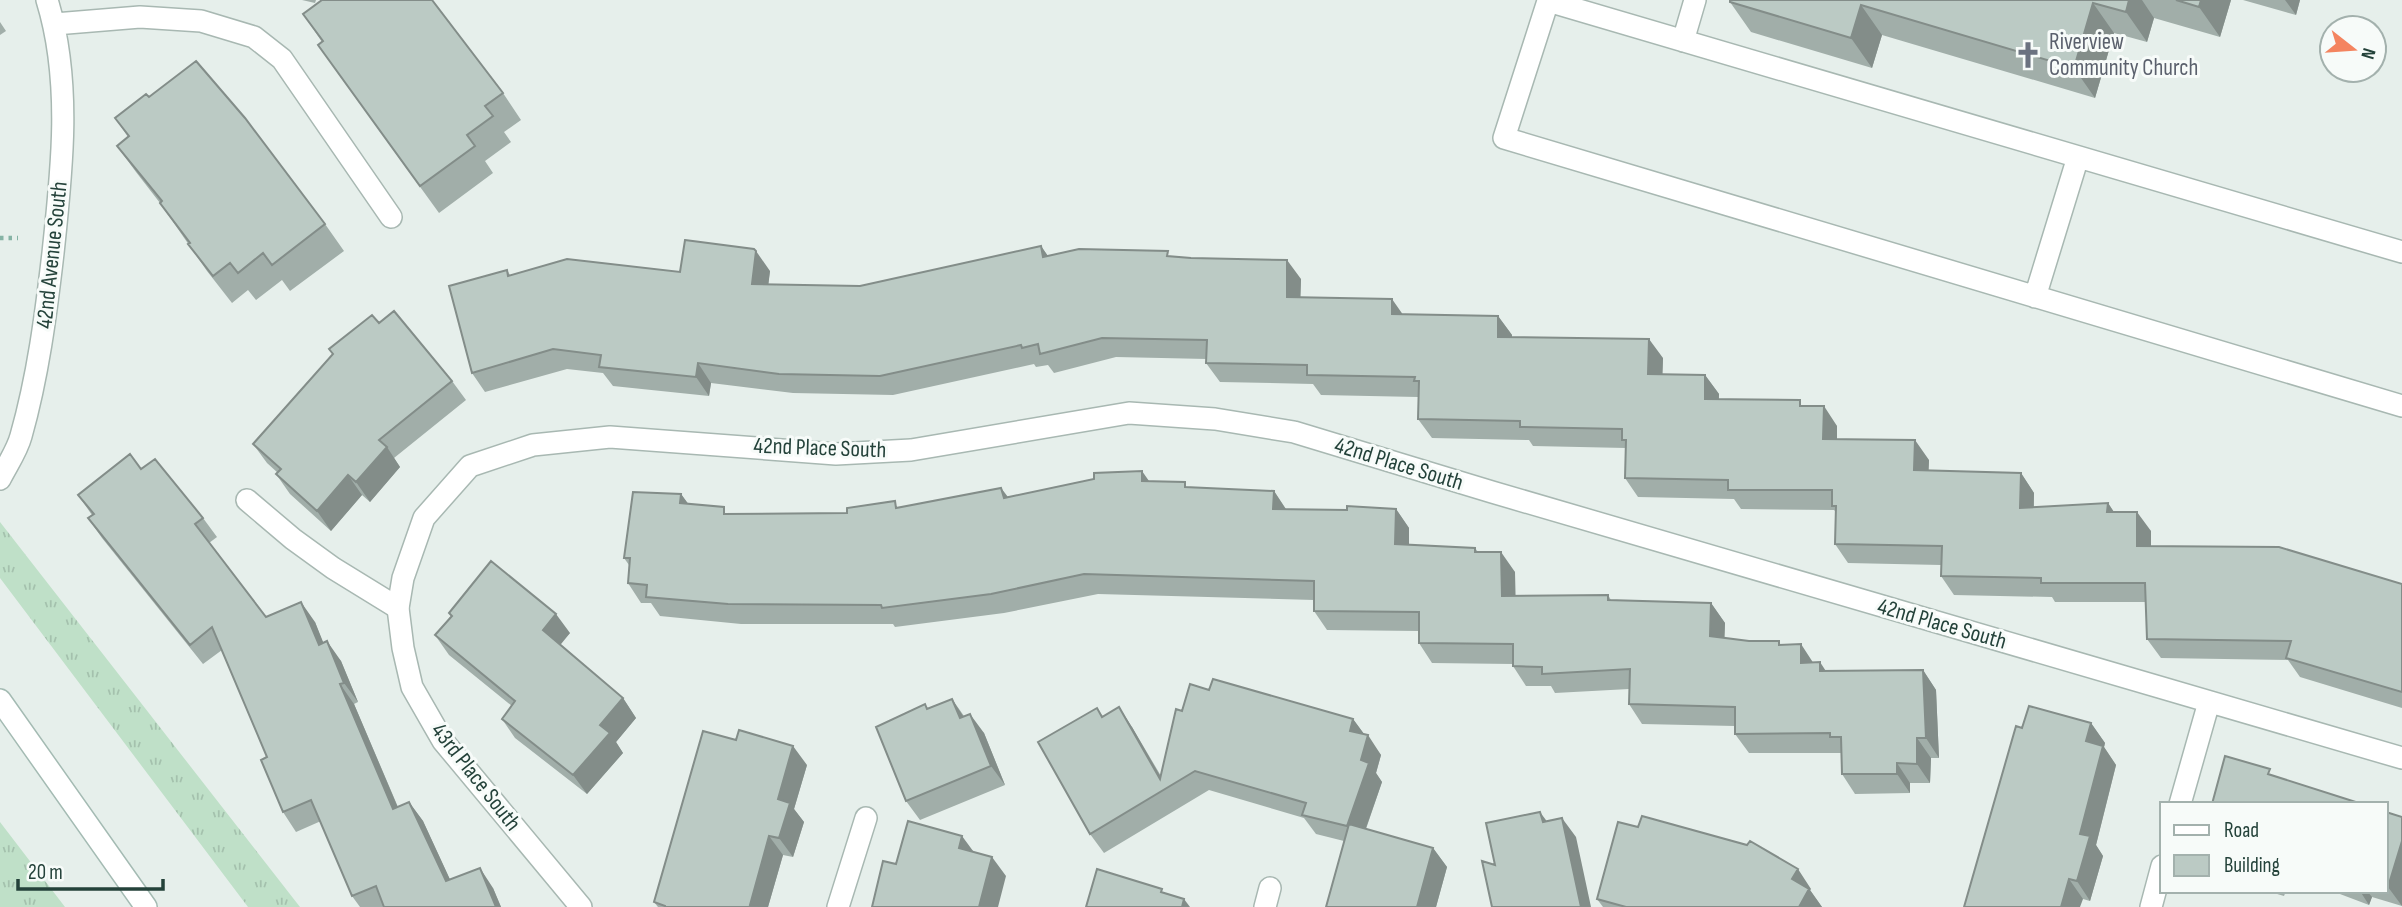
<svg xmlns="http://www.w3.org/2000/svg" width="2402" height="907" viewBox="0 0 2402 907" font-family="'Sofia Sans Condensed',sans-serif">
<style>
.grass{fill:url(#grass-tufts)}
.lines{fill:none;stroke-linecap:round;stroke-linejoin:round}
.lane-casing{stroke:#a8b8b2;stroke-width:24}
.street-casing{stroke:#a8b8b2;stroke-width:24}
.secondary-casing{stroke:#a4bbb3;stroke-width:24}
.path{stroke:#86b3a5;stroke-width:4.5;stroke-dasharray:3.5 5;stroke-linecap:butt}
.lane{stroke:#fff;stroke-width:21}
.street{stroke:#fff;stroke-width:21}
.secondary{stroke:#fff;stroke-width:21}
.wall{fill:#a1aea9}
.shaded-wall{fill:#838d89}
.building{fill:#bbcac4;stroke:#838d89;stroke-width:2}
.labels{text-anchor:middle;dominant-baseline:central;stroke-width:6;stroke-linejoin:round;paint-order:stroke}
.worship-label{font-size:23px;fill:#5b616d;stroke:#f7fbf9;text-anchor:start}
.street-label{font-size:23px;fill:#24423a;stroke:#f7fbf9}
</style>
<defs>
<pattern id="grass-tufts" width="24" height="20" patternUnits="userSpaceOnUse" patternTransform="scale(1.75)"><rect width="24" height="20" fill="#bfe0c8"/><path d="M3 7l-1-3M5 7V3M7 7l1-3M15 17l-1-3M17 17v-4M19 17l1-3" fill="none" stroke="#a4c1ad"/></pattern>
</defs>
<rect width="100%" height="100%" fill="#e6efeb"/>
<path class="grass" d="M0,522l300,385h-52l-248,-329z
M0,821v1l65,85h-65z"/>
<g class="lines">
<defs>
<path id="lane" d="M1683,41l12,-41
M2402,252l-854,-251 -44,137 898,268
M2035,297l43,-140
M247,500l46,39 40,29 65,40"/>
<path id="street" d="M55,24l85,-7 61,4 53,16 28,22 109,158
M0,479c7,-14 17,-28 21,-43 17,-60 25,-122 32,-183 9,-83 19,-172 -6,-253
M2180,804l29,-102
M581,907l-138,-166 -31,-54 -9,-39 -5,-40 5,-30 21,-60 46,-52 63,-21 77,-8 226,17 75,-4 218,-37 86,6 79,13 198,60 910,266
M838,907l28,-89
M1265,907l5,-19
M2151,907l11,-41"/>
<path id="secondary" d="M0,700l146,207"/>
</defs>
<use href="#lane" class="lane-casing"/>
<use href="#street" class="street-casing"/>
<use href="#secondary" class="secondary-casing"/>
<path class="path" d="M0,238h18"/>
<use href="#lane" class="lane"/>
<use href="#street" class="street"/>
<use href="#secondary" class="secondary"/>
</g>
<path class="wall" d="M302,0h14l-1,3z
M1730,0h501l-11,37 -66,-19 -7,24 -33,-9 -19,65 -213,-63 -10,33 -121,-36 -21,-30z
M2243,0h57l-4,15z
M303,14l200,79 18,27 -17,12 7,10 -26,19 8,12 -54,40 -102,-141 -15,-30z
M0,22l6,9 -6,4z
M149,97l176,127 19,27 -54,40 -8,-11 -26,20 -8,-10 -16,13 -25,-32 -47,-68 -24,-31 -19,-26 11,-9 -13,-19z
M1041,246l7,10h124l129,23 -1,18 102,17 96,2 14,19v3l151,20 -1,16 43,1 14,19v5l85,7 33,20v13l92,21 -1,11 93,2 13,20v14l74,-4 6,9 37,19v15l251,38v124l-102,-31 -12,-17 -127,-2 -14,-19 -1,-37h-91l-3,-5 -98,-2 -13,-19v-11l-93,-2 -13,-19 1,-32 -2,-2 -93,-1 -7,-10 -96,-2 -13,-19 1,-30 -93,-2 -4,-6 -97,-2 -14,-19v-22l-97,-2 -8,-11 -93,-2 -14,-19 1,-4 -91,-2 -62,16 -6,-8 -12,2 -2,-3 -141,31 -100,-2 -82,-10 -2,13 -96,-10 -10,-13 -36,-4 -82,23 -13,-19 35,-103 3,5 260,-4 -2,14 92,1z
M379,323l73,58 14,19 -72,58 6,9 -30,35 -8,-7 -31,36 -41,-37 -14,-20 2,-1 -11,-10 -14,-19z
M141,469l62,49 14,19 -8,6 57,74 49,5 8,21 18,18 17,41 -4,2 44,103 11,-5 14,19 27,59 43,8 8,19h-141l-8,-11 -31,-75 -25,11 -13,-20 -16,-55 -45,-107 -19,14 -101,-126 -14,-20 4,-3 -14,-20z
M1149,482l40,5 85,4 12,18 61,1 49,-1 13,19v17l66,3 3,4 37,20v24l93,-1 3,5 100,3 14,20 -1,15 57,6 44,27 98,-1 13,20 3,68h-8l-1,25h-20v10l-55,1 -13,-20 -1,-21h-92l-14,-19v-8l-93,-2 -13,-20v-15l-74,4 -4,-7h-25l-13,-20v-2l-81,-1 -13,-20v-12l-92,-1 -13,-19v-11l-216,-6 -94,19 -109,14 -2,-3h-152l-81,-8 -9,-13h-10l-13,-20 1,-18 -5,-7 57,-64 7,10 41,10 118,-1 52,-5 102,-20 7,9z
M449,613l121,20 -10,11 63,54 13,20 -20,24 7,11 -36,41 -72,-56 -13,-19 10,-13 -63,-51 -14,-20 16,-19z
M1209,690l144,29 11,15 17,21 -5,18 6,9 -16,47 67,19 14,19 -11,40h-110l18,-66 -28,-7 -12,-16 -95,-28 -105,63 -14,-19 7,-126 6,9 29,10 29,49 21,-65z
M952,699l12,17 20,17 21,52 -85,35 -14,-19 22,-93z
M2091,723l14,20 -1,4 12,18 -20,80 7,11 -13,45 -7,-2 -119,8 58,-179z
M807,765l-13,44 10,13 -11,35 -10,-2 -15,52h-110l-4,-5z
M2386,812l16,94 -30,-9 -3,8 -37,-14h54z
M1811,889l-1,1 12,17h-219l-6,-8z
M2267,891h19l-2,5z"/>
<path class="shaded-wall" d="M2129,0h13l12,18 -7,24 -21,-30z
M2201,0h30l-11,37 -21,-30z
M2285,0h15l-4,15z
M2093,3l21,30 -19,65 -21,-30z
M1861,5l21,30 -10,33 -21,-30z
M1041,246l13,19 -11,-8z
M756,251l14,20 -4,33 -14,-20z
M1287,260l14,19 -1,37 -13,-19z
M1392,299l14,20 -14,-5z
M1498,316l14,19 -1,22 -13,-20z
M1649,339l14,19 -1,35 -14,-19z
M698,363l13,20 -2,13 -13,-19z
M1705,375l14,19 -1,25 -13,-20z
M1824,406l13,20v32l-14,-19z
M1915,440l14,20 -1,30 -14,-20z
M387,447l13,20 -30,35 -14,-20z
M1142,471l14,20 -14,-10z
M2021,473l13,20 -1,34 -13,-19z
M348,475l14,20 -31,36 -14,-20z
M1001,488l14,19 -11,-9z
M1274,491l13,20 -14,-2z
M681,494l14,19 -15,-10z
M2108,503l13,20 -14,-11z
M1396,509l13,19v35l-14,-19z
M2137,512l14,19v35l-14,-20z
M1501,552l14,20 1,43 -14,-19z
M301,602l14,20 17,42 -13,-19z
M1711,603l14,20 -1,32 -14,-19z
M556,614l14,19 -13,16 -14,-19z
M327,641l14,20 17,41 -14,-19z
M1801,644l13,20 -13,-1z
M1820,662l13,20 -13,-11z
M1923,670l13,20 3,68 -13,-20z
M340,684l14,20 53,125 -14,-20z
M623,698l13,20 -20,24 7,11 -36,41 -14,-19 27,-50z
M952,699l13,20 -5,-1z
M1119,707l13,20 35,61 -7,-9z
M970,714l14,19 21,52 -14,-19z
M1353,719l14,19 1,-3 13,20 -5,18 6,9 -22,63 -13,-19 14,-66 -11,-29z
M2091,723l14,20 -1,4 12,18 -20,80 7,11 -13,45 -13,-20 9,-140z
M1917,738l14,20 -1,25 -13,-19z
M793,746l14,19 -13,44 10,13 -11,35 -14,-19 -1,-39z
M1897,763l13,20v10l-13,-19z
M409,802l14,19 37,80 -14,-20z
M1540,812l14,19 -11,-9z
M1562,818l14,19 15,70h-10z
M769,836l14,19 -15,52h-17l-1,-2z
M962,836l14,19 -17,-7z
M2402,841v65l-14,-19z
M1433,848l14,19 -11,40h-19z
M992,857l14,19 -8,31h-19z
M480,868l13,20 8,19h-5z
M1798,869l13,20 -1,1 12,17h-23l-7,-28z
M2069,879l14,20 -3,8h-19z
M2360,891h7l5,6 -3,8z
M1184,899l6,8h-8z"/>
<path class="building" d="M322,0h110l71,93 -18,13 8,10 -26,19 8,11 -55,40 -102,-141 5,-4 -20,-27z
M1730,0h399l-3,12 -33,-9 -19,65 -213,-63 -10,33 -121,-36z
M2176,0h25l-2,7z
M196,61l49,57 80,106 -53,41 -9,-12 -25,20 -8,-10 -17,13 -25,-32 2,-1 -30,-40 2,-2 -45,-55 12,-10 -14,-18 31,-24 3,3z
M685,240l69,9 2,2 -4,33 108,2 181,-40 2,11 36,-8 89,2 -1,5 24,2 96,2v37l105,2v15l106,2v21l151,2 -1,35 57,1v24l95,1v6h24l-1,33 92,1 -1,30 107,3 -1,35 88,-5 -1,9h30v34l142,1 123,37v108l-116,-34 5,-17 -144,-2 -2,-56h-104v-5l-100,-2 1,-30 -107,-2 1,-38h-4v-16h-104v-10l-103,-2 1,-38h-4v-11l-102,-2v-6l-102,-2 1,-38h-5l1,-4 -108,-2v-10l-101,-2 1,-23 -105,-2 -62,16 -2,-10 -16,4 -1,-3 -141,31 -101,-2 -81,-11 -2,14 -97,-10 2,-12 -48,-6 -81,24 -23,-87 58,-16 1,6 59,-17 113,13z
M394,311l58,70 -73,59 8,7 -31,35 -8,-7 -31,36 -41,-37 5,-5 -28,-25 80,-90 -4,-5 43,-34 7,8z
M130,454l11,15 14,-10 48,59 -8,6 71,93 35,-15 18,43 8,-4 17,42 -4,1 53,125 16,-7 37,79 34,-13 16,39h-112l-8,-21 -24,10 -41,-96 -28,12 -22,-52 6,-3 -55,-130 -22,18 -102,-127 6,-4 -16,-19z
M1142,471v10l43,1v5l89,4 -1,18 74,1v-4l49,3 -1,35 80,4v4h26l1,44 106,-1v5l103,3 -1,33 39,5h30v4l22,-1v19l19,-1v9l103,-1 3,68h-9v26l-20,-1v11h-55l-1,-37h-11v-4l-95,1v-27l-106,-3 1,-35 -88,5v-7l-29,-1v-22l-94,-1v-31l-105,-1v-30l-230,-7 -93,20 -109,14 -1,-3 -153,-1 -82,-7 1,-12 -19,-2 2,-25h-6l9,-66 48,2 -1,9 44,4v7l123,-1v-5l48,-7 1,7 105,-20 3,10 90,-19v-6z
M491,561l65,53 -13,16 80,68 -23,27 10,8 -37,42 -71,-56 13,-18 -80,-66 17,-19 -3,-3z
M1213,679l140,40 -3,12 18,4 -7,25 8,3 -22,63 -45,-11 4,-12 -111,-32 -105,63 -52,-92 59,-34 5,9 17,-10 41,72 16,-70 6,2 8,-27 19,6z
M952,699l8,19 10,-4 21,52 -85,35 -30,-74 49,-23 2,5z
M2029,706l62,17 -5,18 17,5 -23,88 10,2 -13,45 -8,-2 -8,28h-97l52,-181 6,2z
M739,730l54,16 -15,53 12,4 -11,35 -10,-2 -19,69 8,2h-93v-1l-11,-4 49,-171 33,9z
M2225,756l45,13 -2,5 94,30h-150z
M1540,812l3,10 19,-4 19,89h-89l-10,-46 13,4 -9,-42z
M2386,812l16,5v24l-14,46 -2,-1z
M1642,816l105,29 3,-4 48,28 -6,10 17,10 -10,18h-173l-29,-8 21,-77 20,5z
M908,821l54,15 -3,12 33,9 -13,50h-107l11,-46 13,3z
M1349,824l84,24 -16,59h-91z
M1097,869l65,20 -1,3 23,7 -2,8h-96z"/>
<defs>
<symbol id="church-bare" viewBox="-9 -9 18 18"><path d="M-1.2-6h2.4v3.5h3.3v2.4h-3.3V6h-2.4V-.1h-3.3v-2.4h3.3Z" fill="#6b7280" stroke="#f7fbf9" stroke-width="2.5" paint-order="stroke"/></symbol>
</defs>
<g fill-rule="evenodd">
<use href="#church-bare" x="2009" y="36" width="38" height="38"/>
</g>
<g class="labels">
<g class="worship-label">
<text x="2049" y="42">Riverview<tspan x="2049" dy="26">Community Church</tspan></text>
</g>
<g class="street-label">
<text transform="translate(52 255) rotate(-84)">42nd Avenue South</text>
<text transform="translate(820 448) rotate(2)">42nd Place South</text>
<text transform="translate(1399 464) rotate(17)">42nd Place South</text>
<text transform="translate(1942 624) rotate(16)">42nd Place South</text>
<text transform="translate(476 777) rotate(52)">43rd Place South</text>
</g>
</g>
<rect x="2160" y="802" width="228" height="91" fill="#f7fbf9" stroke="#a3b1ad" stroke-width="2"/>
<rect x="2174" y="825" width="35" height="10" fill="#ffffff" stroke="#a3b1ad" stroke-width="2"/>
<text x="2224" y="837" font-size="21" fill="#24423a">Road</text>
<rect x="2174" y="855" width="35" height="21" fill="#bbcac4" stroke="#a3b1ad" stroke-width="2"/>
<text x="2224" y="872" font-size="21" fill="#24423a">Building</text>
<g transform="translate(2353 49) rotate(107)"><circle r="33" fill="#f7fbf9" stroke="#a3b1ad" stroke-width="2"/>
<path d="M0-5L12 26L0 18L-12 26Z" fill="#f4845f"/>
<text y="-10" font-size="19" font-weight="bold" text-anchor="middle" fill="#24423a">N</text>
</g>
<path d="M18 879v10h145v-10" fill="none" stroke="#24423a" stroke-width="3.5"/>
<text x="28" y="879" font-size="21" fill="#24423a" stroke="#f7fbf9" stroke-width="5" paint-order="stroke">20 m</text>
</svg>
